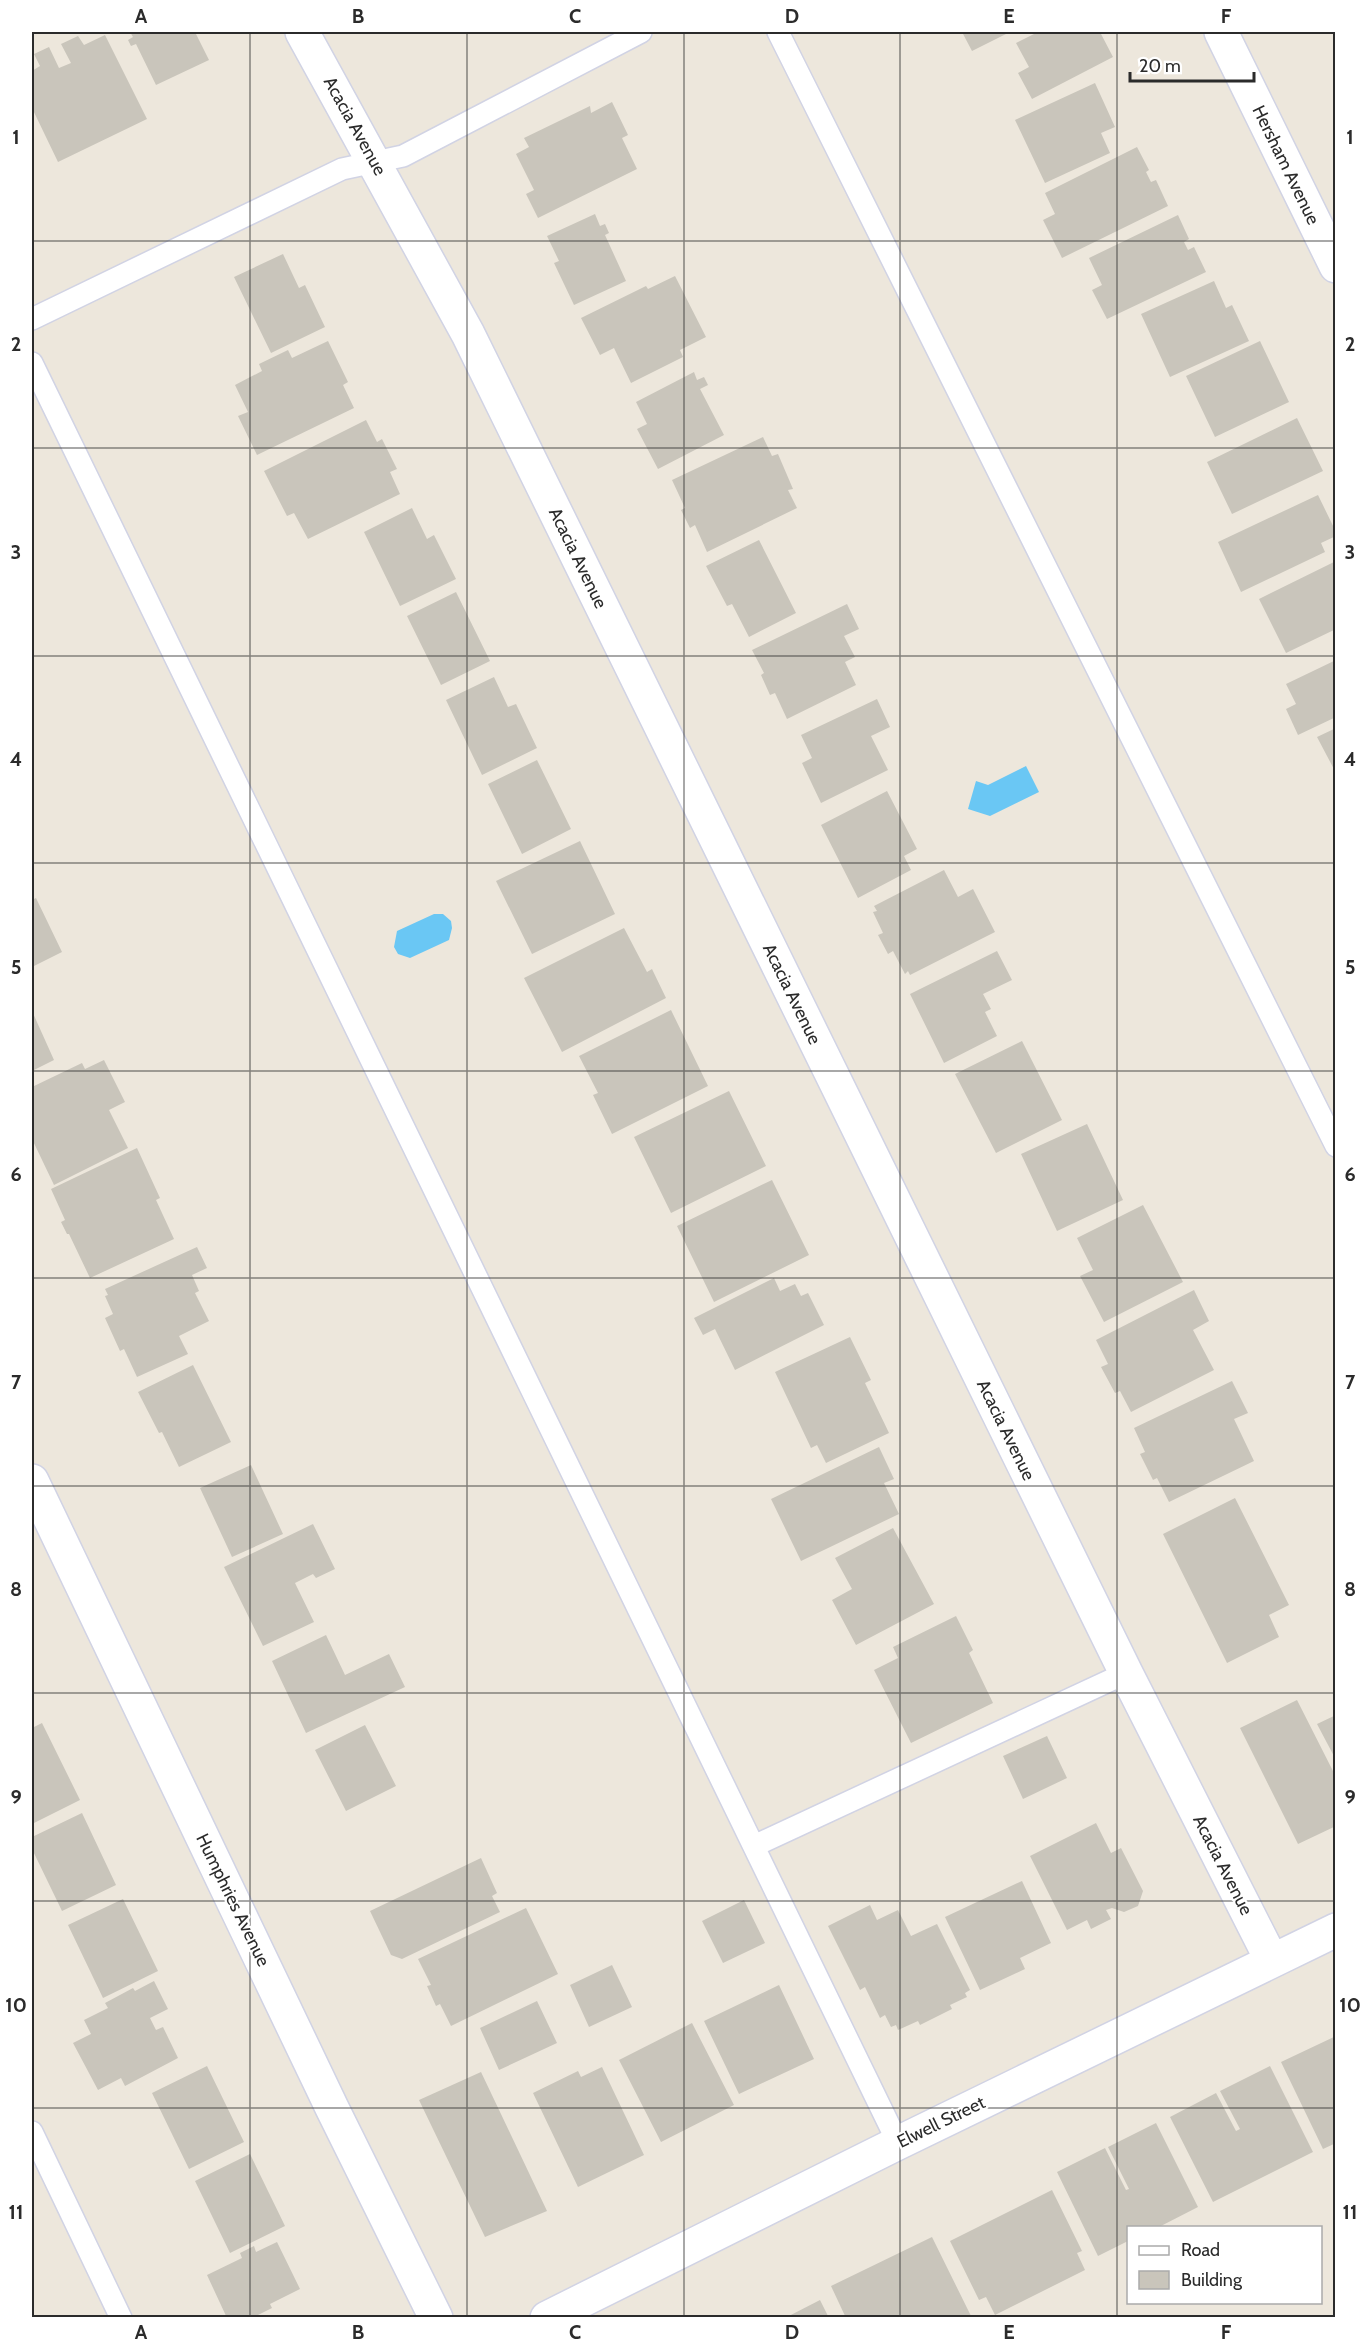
<svg xmlns="http://www.w3.org/2000/svg" width="1367" height="2349" viewBox="0 0 1367 2349" font-family="Cabin,sans-serif">
<style>
.water{fill:#6ac7f4}
.building{fill:#c9c5bb}
.lines{fill:none;stroke-linecap:round;stroke-linejoin:round}
.lane-casing{stroke:#d1d3e4;stroke-width:24}
.street-casing{stroke:#d1d3e4;stroke-width:36}
.lane{stroke:#fff;stroke-width:21}
.street{stroke:#fff;stroke-width:33}
.grid{fill:none;stroke:#2b2b2b;stroke-width:1.5;stroke-opacity:0.55}
.labels{text-anchor:middle;dominant-baseline:central;stroke-width:4.5;stroke-linejoin:round;paint-order:stroke}
.street-label{font-size:18px;fill:#2b2b2b;stroke:#fff}
.neatline{fill:none;stroke:#2b2b2b;stroke-width:2}
.grid-label{font-size:20px;text-anchor:middle;font-weight:bold;fill:#2b2b2b}
</style>
<rect width="100%" height="100%" fill="#ede7dc"/>
<path class="water" d="M1026,766l13,26 -49,24 -22,-7 8,-28 12,4z
M434,914h9l8,7 1,7 -3,12 -39,18 -12,-4 -4,-7 3,-16z"/>
<path class="building" d="M130,32h65l14,28 -53,25 -20,-41 -5,2 -3,-6 5,-3z
M962,32h48l-38,19z
M1038,32h62l13,25 -81,42 -14,-26 11,-6 -13,-24z
M105,35l42,84 -89,43 -26,-54v-37l8,-5 -6,-12 15,-7 10,21 12,-5 -10,-19 17,-8 6,9z
M1095,83l20,44 -14,6 9,20 -65,30 -30,-63z
M612,102l16,33 -6,3 15,31 -99,49 -12,-24 8,-4 -18,-36 13,-7 -5,-9 66,-32 1,7z
M1137,147l12,23 -3,2 5,10 5,-2 12,26 -106,52 -19,-38 12,-6 -10,-21z
M595,214l5,12 5,-2 4,9 -4,2 21,46 -52,24 -20,-42 5,-2 -12,-25z
M1178,215l11,24 -5,3 4,8 6,-3 12,25 -99,47 -15,-29 10,-5 -13,-27z
M283,254l16,34 6,-3 20,42 -54,26 -37,-76z
M675,276l31,61 -26,13 3,7 -52,26 -17,-35 -14,7 -19,-37 65,-32 2,3z
M1214,281l12,27 6,-3 17,36 -79,36 -29,-63z
M328,341l20,41 -5,3 11,23 -97,47 -19,-39 10,-4 -13,-27 27,-14 -3,-7 29,-14 4,8z
M1260,341l29,61 -74,35 -29,-61z
M694,372l3,8 7,-3 4,8 -8,4 24,46 -66,34 -21,-40 10,-5 -11,-22z
M1297,418l26,53 -91,43 -25,-52z
M366,420l11,22 5,-3 15,30 -7,3 10,22 -92,45 -14,-26 -7,3 -23,-45z
M763,437l9,19 6,-2 15,35 -5,1 9,18 -90,44 -12,-27 -5,3 -9,-18 4,-2 -13,-28z
M1318,495l18,37v4l-15,7 4,9 -84,40 -23,-50z
M412,508l15,31 7,-4 22,44 -56,27 -36,-74z
M759,540l37,73 -47,24 -17,-33 -5,2 -21,-40z
M1336,561v68l-50,24 -27,-54z
M456,592l34,69 -49,24 -34,-69z
M847,604l12,25 -15,7 11,21 -10,5 11,23 -69,34 -12,-26 -5,2 -9,-20 3,-2 -12,-23z
M1336,660v57l-38,18 -12,-26 10,-5 -10,-20z
M494,677l14,30 8,-3 21,44 -55,27 -36,-75z
M877,699l13,28 -19,9 17,34 -67,33 -19,-40 10,-5 -11,-23z
M1336,728v45l-19,-36z
M537,760l34,69 -49,25 -34,-70z
M887,791l30,58 -13,7 7,14 -53,28 -37,-73z
M580,841l35,73 -83,40 -36,-73z
M944,870l14,27 15,-8 22,43 -85,43 -2,-4 -3,3 -12,-23 -5,3 -10,-19 5,-2 -10,-21 4,-1 -3,-5z
M36,898l26,54 -30,15v-67z
M624,928l23,44 5,-3 14,29 -104,54 -38,-74z
M997,951l15,29 -29,14 8,15 -6,3 12,24 -53,27 -34,-69z
M671,1010l37,76 -96,48 -19,-39 5,-2 -19,-37z
M32,1011l22,49 -22,11z
M1022,1041l40,79 -66,33 -41,-79z
M104,1060l21,42 -16,8 19,38 -74,37 -22,-46v-52l50,-24 3,6z
M729,1091l37,75 -95,47 -37,-76z
M1087,1124l36,76 -66,31 -36,-77z
M137,1148l23,50 -4,2 18,39 -84,39 -21,-44h-2l-6,-12 4,-2 -14,-31z
M772,1180l37,75 -95,47 -37,-76z
M1143,1205l40,77 -79,40 -24,-46 13,-6 -16,-32z
M197,1247l10,21 -15,7 7,16 -4,2 14,28 -30,15 9,18 -51,23 -13,-28 -4,2 -15,-33 8,-4 -8,-18 3,-1 -3,-6z
M774,1278l6,13 15,-7 6,12 7,-3 16,32 -89,45 -20,-41 -12,6 -9,-17z
M1194,1290l15,31 -16,9 21,40 -83,42 -11,-21 -5,2 -14,-26 7,-3 -12,-24z
M850,1337l21,43 -6,3 24,50 -63,30 -9,-18 -6,3 -36,-76z
M193,1365l38,77 -52,25 -17,-35 -3,1 -21,-41z
M1232,1381l16,32 -14,6 20,42 -85,41 -12,-24 -4,2 -13,-26 5,-2 -11,-24z
M879,1447l15,32 -10,4 15,31 -98,47 -30,-62z
M251,1465l32,69 -51,23 -32,-69z
M1235,1498l54,107 -20,10 10,22 -52,26 -64,-129z
M313,1524l22,45 -19,9 -3,-4 -18,9 19,39 -51,24 -39,-79z
M893,1528l41,76 -78,41 -24,-45 20,-11 -17,-31z
M956,1616l17,34 -4,3 24,50 -82,40 -37,-73 24,-12 -5,-11z
M326,1635l19,40 44,-21 16,33 -99,46 -34,-72z
M1297,1700l39,77v49l-38,18 -58,-116z
M1336,1715v45l-19,-36z
M42,1723l38,77 -48,24v-96z
M365,1725l31,61 -50,25 -31,-61z
M1047,1736l20,42 -44,21 -20,-43z
M82,1813l34,72 -54,26 -30,-62v-12z
M1096,1823l15,30 10,-5 22,43 -5,15 -14,6 -12,-4 -6,2 5,9 -20,10 -4,-9 -20,10 -37,-74z
M481,1858l16,35 -5,3 8,16 -98,47 -11,-4 -21,-44z
M1022,1881l29,62 -31,15 5,11 -45,21 -35,-73z
M123,1899l35,72 -55,27 -35,-73z
M744,1900l21,43 -42,20 -21,-42z
M870,1905l7,15 21,-10 13,26 26,-12 33,66 -5,3 2,4 -17,8 2,4 -32,16 -2,-4 -20,9 -2,-5 -5,2 -6,-12 -5,3 -15,-31 -5,3 -32,-64z
M526,1908l32,66 -107,52 -11,-22 -4,2 -9,-20 4,-1 -13,-26z
M612,1965l20,42 -43,20 -19,-42z
M154,1981l14,28 -18,9 6,12 7,-3 15,31 -53,28 -4,-8 -23,12 -25,-47 18,-9 -7,-14 24,-12 -3,-5 28,-15 2,3z
M779,1985l35,74 -75,35 -35,-73z
M537,2001l20,42 -58,27 -19,-42z
M692,2023l42,82 -73,37 -42,-82z
M1336,2036v107l-13,6 -42,-87z
M207,2066l37,76 -55,27 -37,-76z
M1270,2066l43,86 -100,50 -43,-85 46,-24 20,38 4,-2 -20,-38z
M602,2067l42,88 -66,32 -45,-94 45,-22 3,6z
M481,2072l66,139 -62,26 -66,-137z
M1156,2123l42,84 -41,21h-29v13l-30,15 -41,-84 48,-24 21,42 3,-1 -21,-42z
M250,2154l35,72 -55,27 -35,-72z
M1052,2190l30,61 -5,2 8,17 -90,45 -9,-18 -7,3 -29,-59z
M932,2237l40,81h-126l-15,-32z
M277,2242l23,47 -30,15 2,4 -20,10h-25l-20,-43 35,-17 -2,-5 14,-7 2,6z
M820,2300l9,18h-44z"/>
<g class="lines">
<defs>
<path id="lane" d="M778,32l558,1114
M32,319l310,-150 61,-13 238,-124
M32,363l866,1780
M754,1846l372,-173
M32,2132l89,186"/>
<path id="street" d="M302,32l166,302 658,1339 146,288
M1221,32l115,234
M32,1481l300,627 104,210
M547,2318l351,-175 438,-213"/>
</defs>
<use href="#lane" class="lane-casing"/>
<use href="#street" class="street-casing"/>
<use href="#lane" class="lane"/>
<use href="#street" class="street"/>
</g>
<path class="grid" d="M250,32v2286M467,32v2286M684,32v2286M900,32v2286M1117,32v2286M32,241h1304M32,448h1304M32,656h1304M32,863h1304M32,1071h1304M32,1278h1304M32,1486h1304M32,1693h1304M32,1901h1304M32,2108h1304"/>
<g class="labels">
<g class="street-label">
<text transform="translate(355 126) rotate(61)">Acacia Avenue</text>
<text transform="translate(1286 165) rotate(64)">Hersham Avenue</text>
<text transform="translate(578 558) rotate(64)">Acacia Avenue</text>
<text transform="translate(792 994) rotate(64)">Acacia Avenue</text>
<text transform="translate(1006 1430) rotate(64)">Acacia Avenue</text>
<text transform="translate(1223 1865) rotate(63)">Acacia Avenue</text>
<text transform="translate(233 1900) rotate(64)">Humphries Avenue</text>
<text transform="translate(941 2122) rotate(-26)">Elwell Street</text>
</g>
</g>
<rect width="1367" height="2349" fill="none" stroke="#ffffff" stroke-width="66"/>
<rect x="1127" y="2226" width="195" height="78" fill="#ffffff" stroke="#aaaaaa" stroke-width="1.5"/>
<rect x="1139" y="2246" width="30" height="9" fill="#ffffff" stroke="#aaaaaa" stroke-width="1.5"/>
<text x="1181" y="2256" font-size="18" fill="#2b2b2b">Road</text>
<rect x="1139" y="2271" width="30" height="18" fill="#c9c5bb" stroke="#aaaaaa" stroke-width="1.5"/>
<text x="1181" y="2286" font-size="18" fill="#2b2b2b">Building</text>
<path d="M1130 72v9h124v-9" fill="none" stroke="#2b2b2b" stroke-width="3"/>
<text x="1139" y="72" font-size="18" fill="#2b2b2b" stroke="#ffffff" stroke-width="4.5" paint-order="stroke">20 m</text>
<rect x="33" y="33" width="1301" height="2283" class="neatline"/>
<g class="grid-label">
<text x="141" y="23">A</text>
<text x="358" y="23">B</text>
<text x="575" y="23">C</text>
<text x="792" y="23">D</text>
<text x="1009" y="23">E</text>
<text x="1226" y="23">F</text>
<text x="16" y="144">1</text>
<text x="1350" y="144">1</text>
<text x="16" y="351">2</text>
<text x="1350" y="351">2</text>
<text x="16" y="559">3</text>
<text x="1350" y="559">3</text>
<text x="16" y="766">4</text>
<text x="1350" y="766">4</text>
<text x="16" y="974">5</text>
<text x="1350" y="974">5</text>
<text x="16" y="1181">6</text>
<text x="1350" y="1181">6</text>
<text x="16" y="1389">7</text>
<text x="1350" y="1389">7</text>
<text x="16" y="1596">8</text>
<text x="1350" y="1596">8</text>
<text x="16" y="1804">9</text>
<text x="1350" y="1804">9</text>
<text x="16" y="2012">10</text>
<text x="1350" y="2012">10</text>
<text x="16" y="2219">11</text>
<text x="1350" y="2219">11</text>
<text x="141" y="2339">A</text>
<text x="358" y="2339">B</text>
<text x="575" y="2339">C</text>
<text x="792" y="2339">D</text>
<text x="1009" y="2339">E</text>
<text x="1226" y="2339">F</text>
</g>
</svg>
